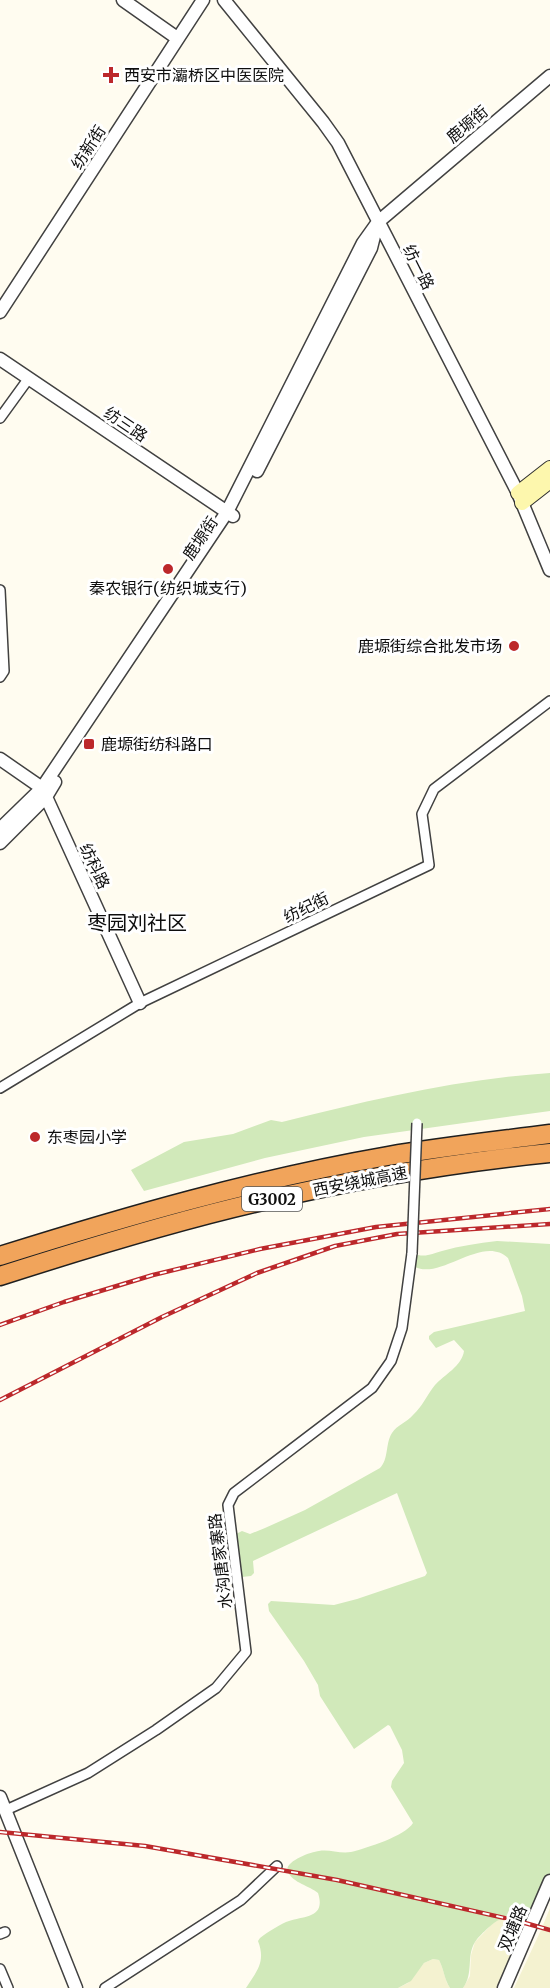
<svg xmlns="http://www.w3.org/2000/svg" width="550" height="1988" viewBox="0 0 550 1988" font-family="Merriweather,'Noto Sans SC',serif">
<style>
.farmland{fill:#f4f2d0}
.green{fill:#d1e9ba}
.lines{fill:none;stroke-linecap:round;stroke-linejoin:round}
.minor-casing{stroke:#414141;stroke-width:12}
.tertiary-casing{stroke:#414141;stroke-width:15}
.secondary-casing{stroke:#303030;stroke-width:16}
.motorway-casing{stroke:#1f1f1f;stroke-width:21}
.minor{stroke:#fff;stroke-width:9}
.tertiary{stroke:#fff;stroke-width:12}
.secondary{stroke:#fdf7ad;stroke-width:14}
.motorway{stroke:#f1a45b;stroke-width:18}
.rail-casing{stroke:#bc282b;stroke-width:4.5}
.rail{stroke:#fff;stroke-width:2;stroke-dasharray:7;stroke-linecap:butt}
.minor-bridge-casing{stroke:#414141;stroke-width:12;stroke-linecap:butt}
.minor-bridge{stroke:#fff;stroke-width:9}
.poi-dot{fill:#bc282b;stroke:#fff;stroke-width:2}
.labels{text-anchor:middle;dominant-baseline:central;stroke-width:6;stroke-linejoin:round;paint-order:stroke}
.shield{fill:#fff;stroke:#565656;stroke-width:1.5}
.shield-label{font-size:15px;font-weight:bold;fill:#0e0e0e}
.poi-label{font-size:16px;fill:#0e0e0e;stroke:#fff;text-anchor:start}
.street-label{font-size:16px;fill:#0e0e0e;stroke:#fff}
.quarter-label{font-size:20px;fill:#0e0e0e;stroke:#fff}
</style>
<rect width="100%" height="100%" fill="#fffcf0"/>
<path class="farmland" d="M550,1908v80h-36l27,-58z
M500,1919l7,2 6,8 -4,14 7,5 -13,40h-40l7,-12 1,-21 4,-13 20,-21z
M433,1959l6,1 2,4 6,19 3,5h-52l10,-5 16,-20z"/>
<path class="green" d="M550,1073v38l-186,26 -99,21 -121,33 -13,-21 53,-28 49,-8 38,-14 11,2c88,-22 177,-43 268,-49z
M497,1241l53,3v639l-34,65 -7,-5 4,-14 -8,-10c-8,0 -11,4 -17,9 -4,4 -10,9 -13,14 -9,14 -1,31 -12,46h-13c-6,-9 -6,-19 -11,-28l-6,-1 -9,4 -13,18 -13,7h-152c11,-17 20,-26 12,-47l2,-3c6,-5 22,-15 29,-17 16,-5 37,-3 29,-28 -8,-7 -25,-10 -30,-21 -5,-10 22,-20 31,-21 10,-2 21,3 32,1 16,-4 54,-16 62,-29l-22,-36 1,-6 12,-18 -2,-13 -12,-24 -2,-1 -34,24 -34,-53 -2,-11 -14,-24 -35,-50 -1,-7 3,-3 63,4 23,-6 68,-23 2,-3 -30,-80 -144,68 1,12 -3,3 -9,1 -2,-3 -4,-40 6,-3 8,3 15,-6 40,-18 75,-42c9,-9 5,-24 12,-35 5,-8 15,-11 21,-18 9,-8 14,-20 22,-30 9,-10 27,-19 29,-34l-10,-11 -18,8 -7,-9v-3l5,-4 91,-21 -3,-15 -14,-38c-25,-24 -67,22 -93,9l-2,-5 5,-7c10,2 15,-2 24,-4 18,-5 36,-8 55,-10z"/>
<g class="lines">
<defs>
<path id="minor" d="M0,418l29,-40
M0,590l4,81 -4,6
M0,1088l140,-85 289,-138 -7,-51 12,-25 116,-88
M6,1810l82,-37 68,-43 60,-42 30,-36 -18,-147 6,-12 138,-105 19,-27 11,-33 10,-75
M0,1934l5,-2
M0,1969l8,19
M105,1988l136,-88 36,-34"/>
<path id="tertiary" d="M123,0l54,38
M224,0l99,122 15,21 180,350 32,77
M0,312l203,-312
M0,359l233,157
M257,471l114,-223 4,-16
M0,759l42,29 98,215
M0,829l42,-41 185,-276 136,-269 15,-21 172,-146
M0,843l46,-46 9,-15
M0,1797l76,191
M504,1988l46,-107"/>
<path id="secondary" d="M518,493l32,-25
M522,503l28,-22"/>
<path id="motorway" d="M0,1256c127,-40 256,-77 388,-100 53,-9 108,-15 162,-22
M0,1276c84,-27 168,-53 254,-73 97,-23 196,-40 296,-50"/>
</defs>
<use href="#minor" class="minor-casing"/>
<use href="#tertiary" class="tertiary-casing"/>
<use href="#secondary" class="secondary-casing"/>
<use href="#motorway" class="motorway-casing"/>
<use href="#minor" class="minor"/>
<use href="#tertiary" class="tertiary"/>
<use href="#secondary" class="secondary"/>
<use href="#motorway" class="motorway"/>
<defs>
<path id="rail" d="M0,1325l64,-23 89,-27 107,-26 116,-22 174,-18
M0,1400l162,-83 95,-44 78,-27 62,-12 153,-10
M0,1832l145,14 192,34 181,41 32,9"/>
</defs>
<use href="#rail" class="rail-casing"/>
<use href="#rail" class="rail"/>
<defs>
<path id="minor-bridge" d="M412,1253l5,-130"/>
</defs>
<use href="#minor-bridge" class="minor-bridge-casing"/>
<use href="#minor-bridge" class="minor-bridge"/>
</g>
<g class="poi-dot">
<path d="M108 66h6v6h6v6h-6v6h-6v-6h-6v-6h6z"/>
<circle cx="168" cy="569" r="6"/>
<circle cx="514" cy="646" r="6"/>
<rect x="83" y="738" width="12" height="12" rx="3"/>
<circle cx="35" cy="1137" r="6"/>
</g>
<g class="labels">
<rect class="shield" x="242" y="1187" width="60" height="24" rx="4.5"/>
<g class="shield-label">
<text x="272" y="1199">G3002</text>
</g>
<g class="poi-label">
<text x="124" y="75">西安市灞桥区中医医院</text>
<text x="168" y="588" text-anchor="middle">秦农银行(纺织城支行)</text>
<text x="502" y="646" text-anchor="end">鹿塬街综合批发市场</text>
<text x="101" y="744">鹿塬街纺科路口</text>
<text x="47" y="1137">东枣园小学</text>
</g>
<g class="street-label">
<text transform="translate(467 124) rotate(-40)">鹿塬街</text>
<text transform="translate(88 147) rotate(-57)">纺新街</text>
<text transform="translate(419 267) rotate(63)">纺一路</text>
<text transform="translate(126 424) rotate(34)">纺三路</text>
<text transform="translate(200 538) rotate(-56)">鹿塬街</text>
<text transform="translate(95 866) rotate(65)">纺科路</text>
<text transform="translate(306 907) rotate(-26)">纺纪街</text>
<text transform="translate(360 1181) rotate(-11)">西安绕城高速</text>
<text transform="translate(220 1561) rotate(-97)">水沟唐家寨路</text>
<text transform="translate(512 1928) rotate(-67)">双塘路</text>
</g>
<g class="quarter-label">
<text x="137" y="922">枣园刘社区</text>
</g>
</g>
</svg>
